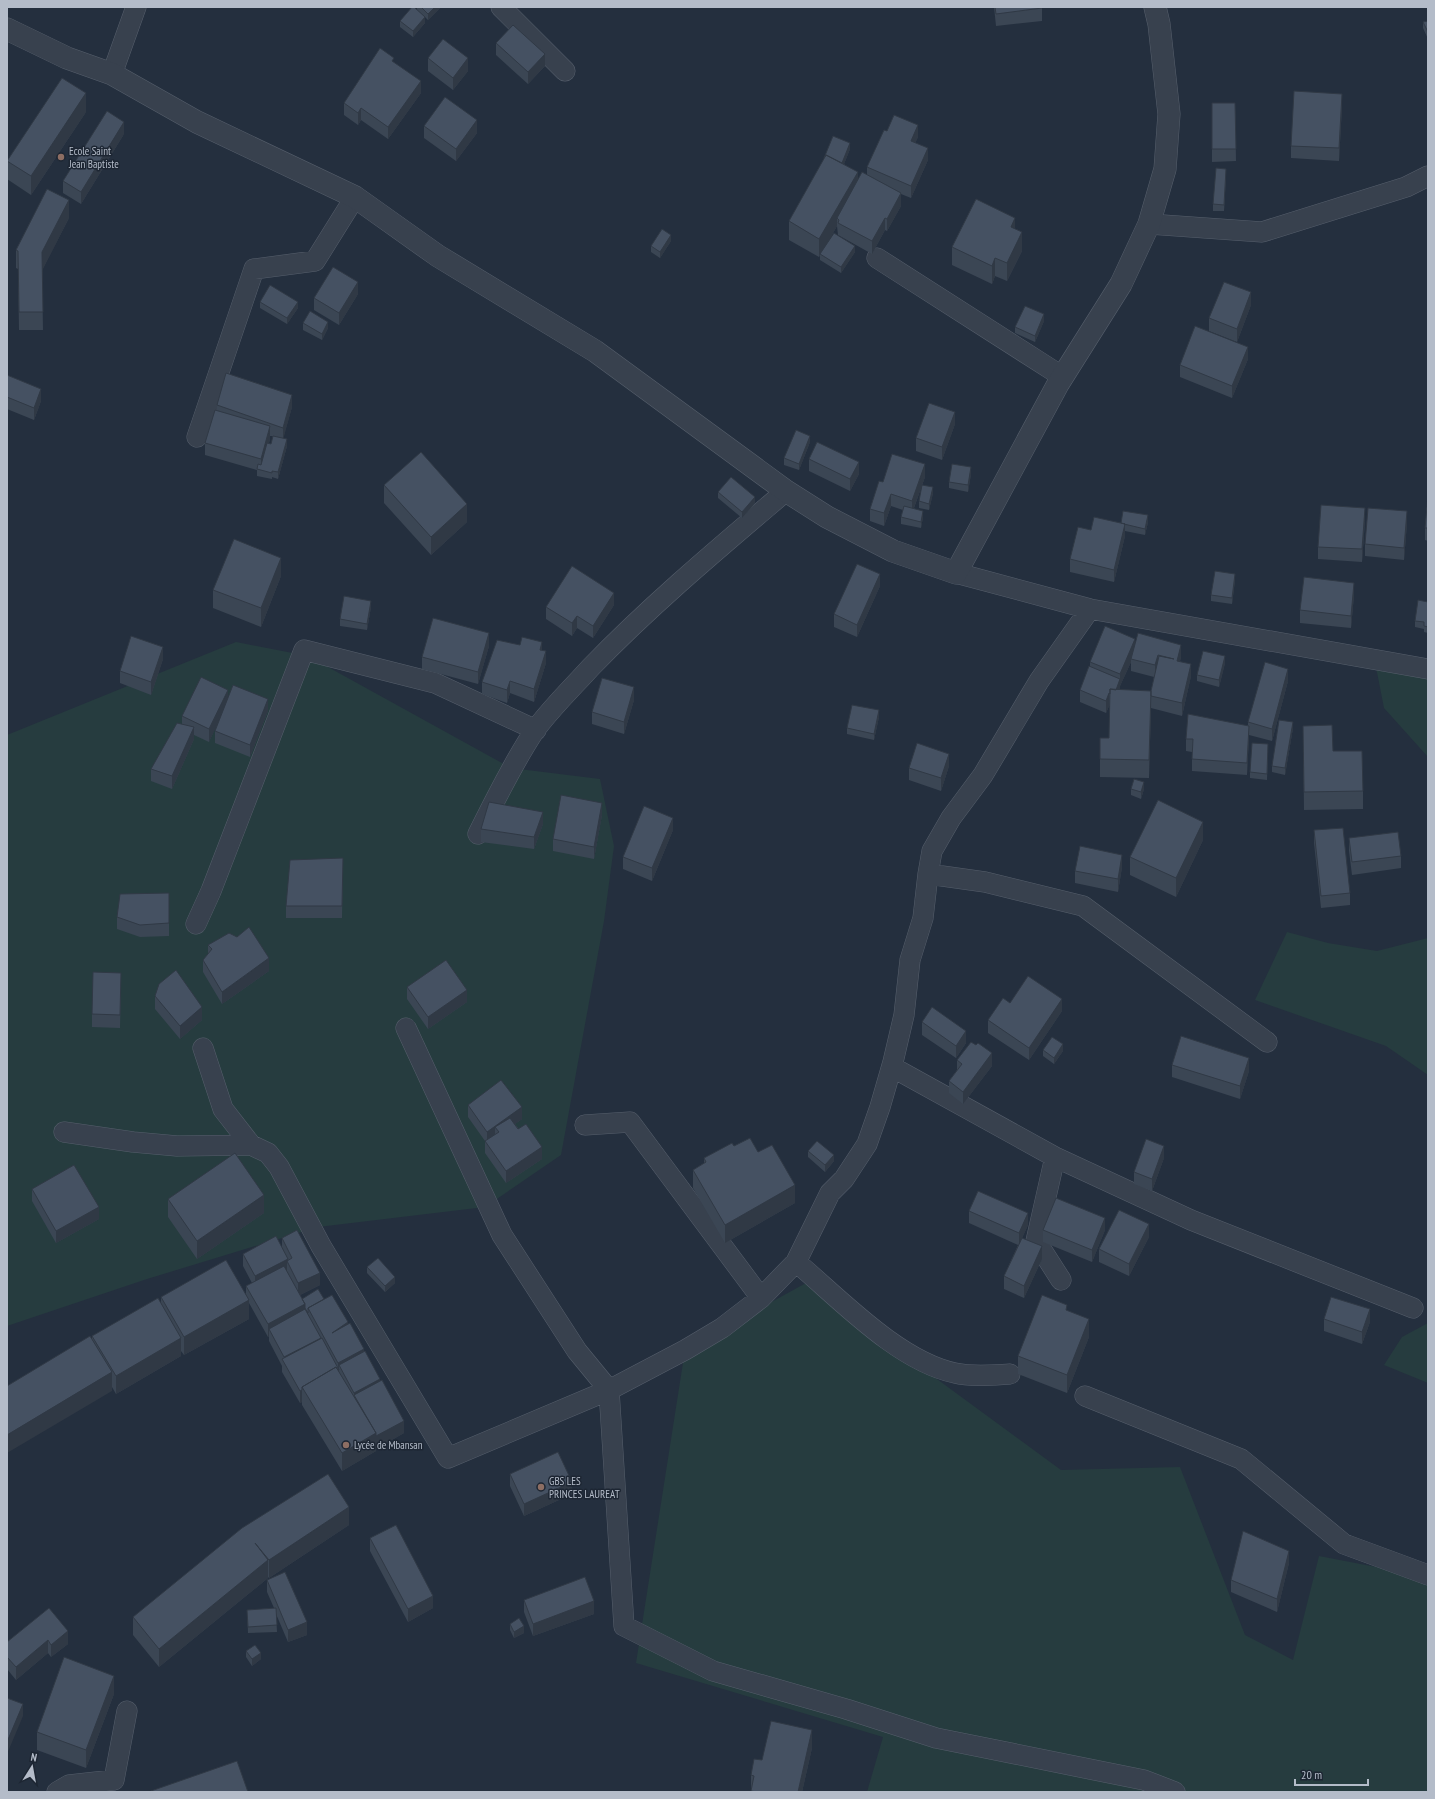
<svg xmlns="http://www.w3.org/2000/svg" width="1435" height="1799" viewBox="0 0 1435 1799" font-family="'PT Sans Narrow',sans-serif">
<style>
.green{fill:#263c3f}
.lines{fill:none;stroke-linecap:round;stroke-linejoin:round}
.minor-casing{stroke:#565f6c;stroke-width:21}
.tertiary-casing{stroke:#565f6c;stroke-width:23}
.minor{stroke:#38414e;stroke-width:20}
.tertiary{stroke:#38414e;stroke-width:22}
.wall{fill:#3b4654;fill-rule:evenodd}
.shaded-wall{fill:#303945}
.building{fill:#455162;stroke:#303945}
.education-dot{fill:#8d6e63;stroke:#1d2633;stroke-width:1.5}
.labels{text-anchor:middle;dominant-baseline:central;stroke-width:3;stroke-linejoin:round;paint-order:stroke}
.poi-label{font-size:11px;fill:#b4bcc9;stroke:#1d2633;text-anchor:start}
</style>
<rect width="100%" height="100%" fill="#242f3e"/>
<path class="green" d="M236,642l72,14 203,112 89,11 14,67 -10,75 -43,234 -76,52 -167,20 -171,52 -140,47v-591z
M1374,657l54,11v89l-44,-49z
M1287,932l41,11 49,8 51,-13v137l-42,-29 -131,-46z
M806,1283l255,187 119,-3 65,168 48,25 26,-104 109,21v215h-561l16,-55 -247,-74 49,-313z
M1428,1323v60l-44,-18 18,-28z"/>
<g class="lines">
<defs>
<path id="minor" d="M501,7l64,64
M112,74l24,-67
M1149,224l113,8 144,-45 22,-11
M877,258l186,119
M197,437l57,-168 61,-8 40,-64
M956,573l134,36 338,60
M478,834c17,-34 34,-69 55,-101 15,-22 40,-46 58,-66 61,-63 128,-119 195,-176
M928,874l57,8 98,24 184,136
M196,924l15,-33 93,-241 131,33 101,47
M406,1028l96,207 75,116 32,39 15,236 89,45 133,38 90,29 208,42 31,12
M203,1048l20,61 28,36
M892,1067l163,90 136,63 222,88
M585,1125l45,-3 131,176
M64,1132l69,10 44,4 74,-1 17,8 11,14 42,79 127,212 161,-68 76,-40 37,-22 39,-30 35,-36 34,-69 14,-14 23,-35 13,-37 13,-45 11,-47 6,-55 13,-42 5,-44 4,-23 19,-33 32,-43 56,-94 51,-72
M1055,1157l-19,84 25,39
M796,1262c44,37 102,99 159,111 17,4 37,2 55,1
M1085,1396l156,63 103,85 84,31
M57,1792l12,-7 45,-5 13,-69"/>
<path id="tertiary" d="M7,29l60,29 45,16 85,48 158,75 83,59 157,95 191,140 41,26 66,34 63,22 102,-189 63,-100 28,-60 16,-55 4,-55 -10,-90 -4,-17"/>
</defs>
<use href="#minor" class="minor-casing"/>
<use href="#tertiary" class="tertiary-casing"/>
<use href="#minor" class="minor"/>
<use href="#tertiary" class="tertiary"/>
</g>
<path class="wall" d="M417,7h24l-13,13 -3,-3v6l-12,14 -13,-10v-6l17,-11z
M994,7h48v14l-46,5z
M1428,21v18l-5,-11v-6z
M496,43l49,23 -17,18 -32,-29z
M428,58l40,13 -15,19 -25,-19z
M394,63l27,30 -33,46 -27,-19 -3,5 -14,-10v-12z
M1212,103h23l1,58 -24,1z
M1342,106l-3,55 -48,-3v-12z
M86,112l-55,83 -24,-16v-18z
M424,126l53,7 -21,28 -32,-23z
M887,131l31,6 -3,6 13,17 -17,38 -10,-4v12l-14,25 -2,-1 -13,24 -34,-19 -1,-9 -9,16 27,10 -14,21 -21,-13v-5l-1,2 -30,-17v-19l35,-61v-2l26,-9 -6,15 14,16 9,-4v-9z
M124,134l-43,70 -18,-11v-12z
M1226,175l-2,36h-11v-7z
M69,218l-27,52 1,60h-24l-1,-61 -2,-1v-18z
M1015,229l7,22 -15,30 -12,-5 -3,8 -40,-19v-18z
M671,241l-11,17 -9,-6v-6z
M358,294l-19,31 -25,-15v-12z
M260,302l38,6 -11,16 -27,-16z
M1251,305l-14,37 -28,-11v-13z
M1044,321l-9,21 -20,-9v-6z
M303,323l25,5 -6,12 -19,-10z
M1248,359l-16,39 -52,-21v-12z
M7,375l34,26 -7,19 -27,-11z
M217,405l75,2 -9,31 4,8 -9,33 -6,-2v2l-15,-3v-6l-52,-15v-12l12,-32zM270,436h3l-2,8 -2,-1 1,-4z
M955,424l-13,36 -26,-9v-13z
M810,442l-11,28 -15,-5v-7z
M809,459l50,15 -9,17 -41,-20z
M971,474l-3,18 -19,-4v-6z
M925,477l-11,31 9,9 -2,11 -20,-4v-7l2,-7 -12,-4 -7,20 -14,-5v-12l13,-27z
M384,485l83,37 -36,33 -47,-52z
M718,492l37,11 -13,15 -24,-20z
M933,493l-4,17 -10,-2v-7z
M1428,496v45l-3,-1v-12z
M1365,520l-3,42 -44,-3v-12z
M1148,522l-3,13 -20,-4v5l-11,46 -44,-10v-13l51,-36z
M1407,523l-3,37 -39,-4v-12z
M281,576l-20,51 -48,-19v-18z
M1235,580l-3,24 -21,-3v-6z
M880,586l-23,51 -23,-10v-13z
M1354,595l-3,33 -51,-5v-13z
M1428,602v31l-4,-1v-3l-9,-2v-6z
M614,605l-21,33 -16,-10 -5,8 -26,-17v-12z
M371,607l-4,23 -27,-4v-7z
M1135,643l46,14 -1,4 11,15 -9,40 -31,-8 -2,70 -49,-1v-39h9l1,-32h-1l-3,7 -26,-11v-12l10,-24v-4zM1131,662v9l23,6 -3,14 -31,-1v-4z
M489,646l-11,38 -56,-15v-12z
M542,650l4,13 -12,39 -24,-9 -3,10 -25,-9v-12z
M163,659l-12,36 -31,-12v-12z
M1225,663l-6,24 -22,-6v-6z
M1288,681l-16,60 -23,-6 -2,40 -55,-4v-19l-6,-1v-12l62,-14v-3z
M228,697l40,14 -18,46 -35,-14v-12l2,-7 -8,18 -15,-7v4l-22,50 -21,-8v-12l31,-45v-8z
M634,700l-10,34 -32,-10v-12z
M879,717l-5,23 -27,-6v-6z
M1303,726l30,25 30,40v18l-59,1z
M1293,728l-8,47 -13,-3v-6z
M1268,750l-1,30 -17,-2v-6z
M949,766l-8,25 -32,-11v-12z
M1131,789h13l-3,10 -10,-4z
M602,815l-8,44 -41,-8v-12z
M543,824l-9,25 -53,-7v-13z
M673,830l-21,51 -29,-12v-12z
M1314,830l36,63v12l-29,3 -7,-65z
M1349,838l52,18v12l-49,7 -3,-24z
M1203,840l-27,57 -46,-22v-18z
M343,858l-1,60h-56v-12z
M1122,867l-4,25 -43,-9v-12z
M117,917l52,6v13l-29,1 -23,-8z
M208,945l61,26 -47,33 -19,-32v-12l5,-6z
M121,985l-1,43 -28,-1v-13z
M407,987l60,15 -39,27 -21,-30z
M155,996l47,24 -22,19 -25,-30z
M1010,1003l52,8 -33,49 -41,-27v-13z
M922,1022l44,21 -10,15 -34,-23z
M1043,1050l20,1 -9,13 -11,-8z
M957,1060l35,6 -29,38 -14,-11v-12l8,-11z
M1172,1065l77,6 -9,28 -68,-22z
M468,1105l54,14 -7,5 27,35 -36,24 -21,-30v-12l-17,-24z
M734,1146l61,57 -70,40 -32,-55v-18l11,-7v-5z
M808,1151l26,10 -9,11 -17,-15z
M1164,1158l-12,33 -18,-7v-12z
M32,1189l67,30 -43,24 -24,-42z
M168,1199l96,14 -67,46 -29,-42z
M969,1211l59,14 -6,13 20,21 -18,39 -20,-9v-13l14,-31 -49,-22z
M1043,1230h62l-13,32 -49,-20z
M1149,1237l-20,39 -30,-14v-13z
M282,1238l38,47 -20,10 2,4h22l24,25 16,27 16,30 24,52 -28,16v-1v3l-34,20 -40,-66v-3l-2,1 -18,-31v-6l-13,-25v-5l-1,1 -19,-34v16l-65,36 -3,-4v5l-65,38 -4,-7v4l-20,-51v-4l69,-34v-5l85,-1v-10l6,-3 -9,-17v-12l39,-8z
M367,1267l28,16 -10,9 -18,-19z
M1067,1310l22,27 -22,56 -49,-19v-18z
M1324,1319l46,3 -8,22 -38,-13z
M510,1474l62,20 -48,22 -14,-30z
M349,1507v18l-80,53 -1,-1v1l-109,89 -26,-32v-18z
M370,1538l63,70 -25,14 -38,-71z
M1289,1563l-12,49 -46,-20v-12z
M267,1580l40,55 -19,7 -12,-28 1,18 -29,1 -1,-23 27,-2 -7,-16z
M524,1600l70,14 -61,22 -9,-24z
M49,1608l19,36 -17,13 -3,-4 -32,27 -9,-11v-27z
M510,1624l14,9 -10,5 -4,-8z
M246,1651l15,8 -9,7 -6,-9z
M114,1694l-28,74 -49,-18v-18z
M812,1748l-10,44h-51v-17l11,-15z"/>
<path class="shaded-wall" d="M435,7h6l-13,13v-6z
M425,17v6l-12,14v-6z
M545,54v12l-17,18v-12z
M468,58v13l-15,19v-12z
M421,81v12l-33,46v-12z
M86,93v19l-55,83v-19z
M1342,94v12l-3,55v-13z
M361,108v12l-3,5v-12z
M477,120v13l-21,28v-12z
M124,122v12l-43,70v-12z
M918,125v12l-7,16v-12z
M850,143v6l-9,23v-7z
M928,148v12l-17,38v-12z
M1226,169v6l-2,36v-6z
M858,172v18l-19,30 -2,-2v8l-16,28h-1l-1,3v-18z
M901,193v13l-14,25v-12z
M69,200v18l-27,53v-19z
M885,218v12l-13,24v-13z
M1015,218v18l-4,-9z
M1022,232v19l-15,30v-18z
M671,235v6l-11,17v-6z
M855,246v6l-14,21v-6z
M995,258v18l-3,8v-18z
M358,282v12l-19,31v-12z
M1251,292v13l-14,37v-13z
M298,302v6l-11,16v-6z
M1044,314v7l-9,21v-6z
M328,322v6l-6,12v-6z
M1248,347v12l-16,39v-12z
M41,389v12l-7,19v-12z
M292,395v12l-9,33v-12z
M955,412v12l-13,36v-13z
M270,426v13l-9,32v-12z
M810,436v6l-11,28v-6z
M287,439v7l-9,33v-7z
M859,462v12l-9,17v-12z
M925,464v13l-13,36v-12z
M971,467v7l-3,18v-7z
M933,487v6l-4,17v-6z
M891,494v12l-7,20v-13z
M755,497v6l-13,15v-6z
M467,504v18l-36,33v-18z
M1365,508v12l-3,42v-13z
M923,511v6l-2,11v-6z
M1407,511v12l-3,37v-12z
M1148,515v7l-3,13v-6z
M1125,524v12l-11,46v-12z
M281,558v18l-20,51v-19z
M880,574v12l-23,51v-12z
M1235,574v6l-3,24v-6z
M1354,583v12l-3,33v-12z
M614,593v12l-21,33v-12z
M371,601v6l-4,23v-6z
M577,616v12l-5,8v-13z
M489,633v13l-11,38v-12z
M1135,639v13l-4,7v3l-11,24v-12z
M542,642v12l-2,-4z
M1181,645v12l-4,16v-12z
M163,647v12l-12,36v-13z
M546,651v12l-12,39v-13z
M1158,655v12l-3,10v-12z
M1225,656v7l-6,24v-7z
M1191,664v12l-9,40v-13z
M1288,669v12l-16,60v-12z
M1120,679v12l-7,4z
M510,681v12l-3,10v-13z
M634,687v13l-10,34v-12z
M228,690v12l-19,40v-13z
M1151,691v18l-2,69v-18z
M1109,693v13l-3,7v-12z
M268,699v12l-18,46v-12z
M879,710v7l-5,23v-6z
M1293,722v6l-8,47v-7z
M1249,726v12l-2,37v-12z
M194,727v12l-22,50v-13z
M949,754v12l-8,25v-13z
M1144,782v7l-3,10v-7z
M602,803v12l-8,44v-12z
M543,812v12l-9,25v-12z
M673,818v12l-21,51v-13z
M1203,822v18l-27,57v-19z
M1122,855v12l-4,25v-13z
M269,958v13l-47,33v-12z
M467,990v12l-39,27v-12z
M1062,999v12l-33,49v-12z
M202,1007v13l-22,19v-13z
M966,1031v12l-10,15v-12z
M1063,1044v7l-9,13v-6z
M992,1053v13l-29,38v-12z
M1249,1058v13l-9,28v-13z
M522,1107v12l-23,17v-4l-4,-5v11l-8,6v-12z
M1164,1146v12l-12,33v-12z
M542,1147v12l-36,24v-12z
M834,1155v6l-9,11v-7z
M795,1185v18l-70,40v-18z
M264,1195v18l-67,46v-18z
M99,1207v12l-43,24v-12z
M1028,1213v12l-9,20v-12z
M1105,1218v12l-13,32v-12z
M1149,1224v13l-20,39v-12z
M1042,1246v13l-18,39v-12z
M288,1259v5l-1,-3v11l-32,16v-12z
M320,1273v12l-22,11v-13z
M395,1277v6l-10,9v-6z
M249,1300v19l-65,36v-18z
M305,1304v12l-36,13v7l-1,1v-13z
M1370,1309v13l-8,22v-12z
M1089,1319v18l-22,56v-18z
M348,1322v13l-16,-2z
M181,1338v18l-65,38v-18z
M321,1338v12l-37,13v-6z
M364,1349v13l-25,3v17l-1,-19z
M112,1372v19l-105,62v-18z
M380,1379v12l-26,4v-2z
M302,1390v12l-2,1v-12z
M404,1421v12l-28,16v-13z
M376,1433v18l-34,20v-18z
M572,1482v12l-48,22v-12z
M349,1507v18l-80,53v-18z
M1289,1551v12l-12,49v-13z
M268,1560v18l-109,89v-18z
M433,1596v12l-25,14v-13z
M594,1601v13l-61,22v-12z
M307,1622v13l-19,7v-12z
M524,1626v7l-10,5v-6z
M68,1631v13l-17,13v-12z
M48,1640v13l-32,27v-13z
M261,1653v6l-9,7v-7z
M114,1676v18l-28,74v-18z
M23,1704v12l-16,38v-12z
M812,1730v18l-10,44h-4z"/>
<path class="building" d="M412,7h2l11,10 -12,14 -13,-10z
M421,7h14l-7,7z
M995,7h47v1l-46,6z
M1428,21v11l-5,-10z
M513,25l32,29 -17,18 -32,-29z
M443,39l25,19 -15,20 -25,-20z
M380,48l14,10 -2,3 29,20 -33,46 -27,-19 -3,5 -14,-10z
M62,78l24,15 -55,83 -24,-15z
M1294,91l48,3 -3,54 -48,-2z
M445,97l32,23 -21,29 -32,-23z
M1212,103h23l1,46h-24z
M107,111l17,11 -43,70 -18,-11z
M894,115l24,10 -7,16 17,7 -17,38 -44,-19 17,-37 3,1z
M833,136l17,7 -8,20 -16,-8 -2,3z
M826,155l32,17 -39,67 -30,-18z
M1216,168l10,1 -2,36 -11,-1z
M862,172l39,21 -14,26 -2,-1 -13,23 -34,-18 1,-3 -2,-2z
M47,189l22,11 -27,52 1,60h-24l-1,-61 -2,-1z
M976,199l39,19 -4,9 11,5 -15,31 -12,-5 -3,8 -40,-19z
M662,229l9,6 -11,17 -9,-6z
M834,233l21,13 -14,21 -21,-13z
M333,267l25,15 -19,31 -25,-15z
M1224,282l27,10 -14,37 -28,-11z
M270,285l28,17 -11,16 -27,-16z
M1025,306l19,8 -9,22 -20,-9z
M310,311l18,11 -6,12 -19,-11z
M1195,326l53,21 -16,39 -52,-21z
M226,373l66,22 -9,33 -66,-23z
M7,375l34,14 -7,19 -27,-11z
M929,403l26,9 -13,35 -26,-9z
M215,410l55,16 -9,33 -56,-16z
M796,430l14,6 -11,28 -15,-6z
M273,436l14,3 -9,33 -6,-1v2l-15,-4 1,-5 3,1 6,-22 4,1z
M817,442l42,20 -9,17 -41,-20z
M421,452l46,52 -36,33 -47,-52z
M892,454l33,10 -13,37 -21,-7 -7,19 -14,-4 9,-28 4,1z
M952,464l19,3 -3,18 -19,-3z
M731,477l24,20 -13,15 -24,-20z
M922,485l11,2 -4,17 -10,-3z
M1428,496v32h-3z
M1321,505l44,3 -3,41 -44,-2z
M904,506l19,5 -2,11 -20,-5z
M1368,508l39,3 -3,37 -39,-4z
M1123,511l25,4 -3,14 -21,-5h1l-4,-1z
M1094,517l31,7 -11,46 -44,-11 8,-32 13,3z
M234,539l47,19 -20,50 -48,-18z
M857,564l23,10 -23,51 -23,-11z
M572,566l42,27 -21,33 -16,-10 -5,7 -26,-16z
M1215,571l20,3 -3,24 -21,-3z
M1304,577l50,6 -3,33 -51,-6z
M344,596l27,5 -4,23 -27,-5z
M1418,600l10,2v25l-4,-1v-4l-9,-1z
M433,618l56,15 -11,39 -56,-15z
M1105,626l30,13 -15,35 -30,-12z
M1138,633l43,12 -4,16 14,3 -9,39 -31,-7v-5l8,-35 15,3 -16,-4 -3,10 -24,-6z
M131,636l32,11 -12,35 -31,-11z
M522,637l20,5 -2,8 6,1 -12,38 -24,-8 -3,9 -25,-8 15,-42 23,5z
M1203,651l22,5 -6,24 -22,-5z
M1265,662l23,7 -16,60 -24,-7z
M1089,666l31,13 -4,11 -6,-1v5l-1,-1 -3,8 -26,-11z
M201,677l27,13 -19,39 -27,-13z
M602,678l32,9 -10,35 -32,-10z
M233,685l35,14 -18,46 -35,-14z
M1110,689l41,2 -2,69 -49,-1v-21h9z
M852,705l27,5 -5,24 -27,-6z
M1188,714l61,12 -2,37 -55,-4 1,-20h-7z
M1279,720l14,2 -8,46 -13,-2z
M177,723l17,4 -22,49 -21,-7z
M1332,725l1,26h29l1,40 -59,1 -1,-66z
M917,743l32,11 -8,24 -32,-10z
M1252,743l16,1 -1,30 -17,-2z
M1134,779l10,3 -3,10 -10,-3z
M561,795l41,8 -8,44 -41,-8z
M1158,800l45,22 -27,56 -46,-21z
M489,802l54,10 -9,25 -53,-8z
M644,806l29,12 -21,50 -29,-11z
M1343,828l7,65 -29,3 -7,-66z
M1398,832l3,24 -49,6 -3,-24z
M1080,846l42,9 -4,24 -43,-8z
M343,858l-1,48h-56l4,-46z
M169,893v30l-29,2 -23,-8 3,-23z
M249,927l20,31 -47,34 -19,-32 9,-11 -4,-4 21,-12 8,4z
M446,960l21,30 -39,27 -21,-30z
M176,970l26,37 -22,19 -25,-30 4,-12z
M93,972l28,1 -1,42 -28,-1z
M1028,976l34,23 -33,49 -41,-28 15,-22 7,5z
M932,1007l34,24 -10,15 -34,-24z
M1181,1036l68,22 -9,28 -68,-21z
M1052,1037l11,7 -9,14 -11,-8z
M971,1042l5,3 2,-2 14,10 -29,39 -14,-11 13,-17 -5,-4z
M501,1080l21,27 -35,25 -19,-27z
M510,1118l8,11 8,-5 16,23 -36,24 -21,-30 14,-9 -4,-5z
M750,1138l8,14 14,-7 23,40 -70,40 -32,-55 13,-8 -2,-4 28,-15 2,3z
M1146,1139l18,7 -12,33 -18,-7z
M817,1141l17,14 -9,10 -17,-14z
M235,1153l29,42 -67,46 -29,-42z
M74,1165l25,42 -43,24 -24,-42z
M978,1191l50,22 -9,20 -50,-22z
M1056,1198l49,20 -13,32 -49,-20z
M1119,1210l30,14 -20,40 -30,-15z
M297,1230l23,43 -22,10 -11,-22 5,-3 -10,-20z
M276,1236l12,23 -33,17 -12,-22z
M1022,1238l20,8 -18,40 -20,-10z
M378,1258l17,19 -10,9 -18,-19z
M226,1260l23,40 -65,37 -23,-40z
M284,1266l21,38 -37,20 -22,-38z
M318,1289l6,10 -16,9v5l-3,-5v-4l-3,-5z
M332,1295l16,27 -16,11 18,-10 14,26 -26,14 -30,-55z
M1042,1295l25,10 -1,5 23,9 -22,56 -49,-19z
M1331,1297l39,12 -8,23 -38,-13z
M158,1298l23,40 -65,38 -24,-40z
M305,1309l16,29 -37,19 -15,-28z
M90,1336l22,36 -105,63v-49z
M322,1338l17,32h-1l-2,-3 -34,20v3l-2,1 -18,-32z
M365,1351l15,28 -26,14 -15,-28z
M336,1367l40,66 -34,20 -40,-66z
M382,1380l22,41 -28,15v-3l-22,-38z
M558,1452l14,30 -48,22 -14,-30z
M328,1474l21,33 -80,53 -14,-17 13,17 -109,89 -26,-32 109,-89z
M396,1525l37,71 -25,13 -38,-71z
M1243,1531l46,20 -12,48 -46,-19z
M285,1572l22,50 -19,8 -21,-50z
M585,1577l9,24 -61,23 -9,-24z
M49,1608l19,23 -17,14 -3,-5 -32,27 -9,-10v-15z
M276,1608l1,17 -29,2 -1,-17z
M519,1618l5,8 -10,6 -4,-8z
M255,1645l6,8 -9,6 -6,-8z
M64,1657l50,19 -28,74 -49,-18z
M7,1698l16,6 -16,38z
M771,1721l41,9 -14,62h-41l-6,-1 3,-15 -3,-1 3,-16 8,1z
M237,1761l11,31h-100z"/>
<g class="education-dot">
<circle cx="61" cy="157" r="4"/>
<circle cx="346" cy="1445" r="4"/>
<circle cx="541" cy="1487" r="4"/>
</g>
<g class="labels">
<g class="poi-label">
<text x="69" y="151">Ecole Saint<tspan x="69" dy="13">Jean Baptiste</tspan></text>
<text x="354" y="1445">Lycée de Mbansan</text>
<text x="549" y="1481">GBS LES<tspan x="549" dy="13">PRINCES LAUREAT</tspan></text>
</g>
</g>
<rect width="1435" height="1799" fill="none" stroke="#b4bcc9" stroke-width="16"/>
<g transform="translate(32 1767) rotate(11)" stroke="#1d2633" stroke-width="3" paint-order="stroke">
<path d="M0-3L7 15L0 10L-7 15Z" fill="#b4bcc9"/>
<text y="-6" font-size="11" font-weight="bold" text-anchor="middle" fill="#b4bcc9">N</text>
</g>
<path d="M1295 1779v6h73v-6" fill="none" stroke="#b4bcc9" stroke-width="2"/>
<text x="1301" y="1779" font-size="12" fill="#b4bcc9" stroke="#1d2633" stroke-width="3" paint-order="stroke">20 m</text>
</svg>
